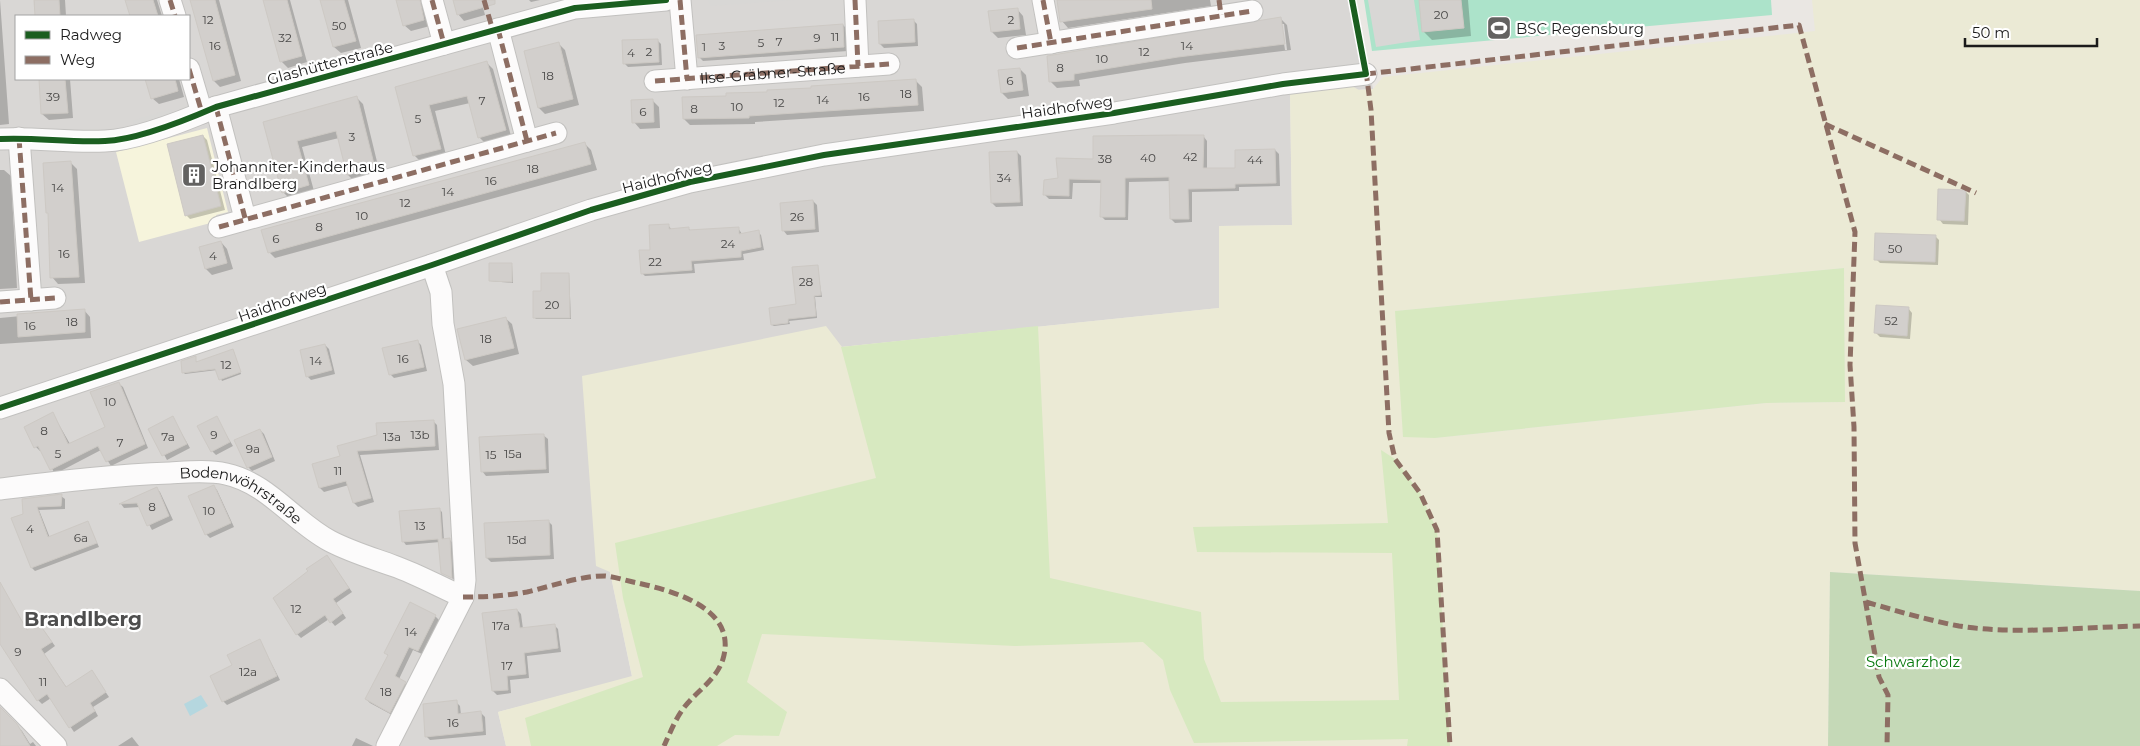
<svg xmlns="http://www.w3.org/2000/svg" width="2140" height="746" viewBox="0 0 2140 746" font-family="Montserrat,sans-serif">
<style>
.residential{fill:#d9d7d5;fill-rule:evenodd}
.education{fill:#f6f4dc}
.farmland{fill:#ebead5;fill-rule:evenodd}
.grass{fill:#d7e9c0}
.forest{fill:#c5d9b7}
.pitch{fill:#ace3ca}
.parking{fill:#d8d7d5}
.water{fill:#b5d7df}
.shadow{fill:#0003;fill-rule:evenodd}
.building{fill:#d2cfcc;stroke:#cdc9c4}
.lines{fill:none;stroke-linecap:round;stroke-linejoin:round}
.minor-casing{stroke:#c2c1bf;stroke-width:23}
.minor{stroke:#fcfbfb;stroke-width:21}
.quiet{stroke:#8d6e63;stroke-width:5;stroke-dasharray:10 5;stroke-linecap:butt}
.cycleway-casing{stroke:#fff;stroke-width:9}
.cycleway{stroke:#1b5e20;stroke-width:6}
.labels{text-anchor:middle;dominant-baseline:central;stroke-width:4.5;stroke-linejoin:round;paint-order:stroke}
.number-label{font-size:12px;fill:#494847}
.poi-label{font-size:15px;fill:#1b1b1b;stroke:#fff;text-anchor:start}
.street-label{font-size:15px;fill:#1b1b1b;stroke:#fff}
.park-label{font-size:15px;fill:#08790e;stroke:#fff}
.district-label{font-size:20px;font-weight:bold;fill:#4e4e4e;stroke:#fff}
</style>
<rect width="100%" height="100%" fill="#eae7e3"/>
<path class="residential" d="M0,0h1356l17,89 -83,4 2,132 -72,1 -1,82 -378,39 -231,225 22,105 -134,35 8,34h-506zM16,16h173v63h-173z"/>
<path class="education" d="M207,128l21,84 -12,3 2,6 -79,21 -23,-90z"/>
<path class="farmland" d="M1812,0h328v591l-310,-19 -2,174h-1322l-8,-34 134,-36 -22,-104 -14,-6 -14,-190 244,-50 16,21 377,-39v-82l73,-1 -2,-132 60,-8 9,5 14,-1 10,-12 432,-46zM1844,268l1,134 -79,1 -331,35 -40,-127z"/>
<path class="grass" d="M1844,268l1,134 -79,1 -331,35 -32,-1 -8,-126z
M1038,326l12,252 151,34 3,47 17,43 178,-2 -7,-147 -195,-1 -4,-25 195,-4 -7,-73 14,9 25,34 17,37 13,216h-43l1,-7 -214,4 -24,-53 -7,-30 -20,-18 -128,4 -253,-12 -15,48 40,30 -8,24 -44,-1 -18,11h-186l-6,-28 118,-41 -20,-79 -8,-55 261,-65 -35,-131z"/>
<path class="forest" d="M1830,572l310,19v155h-312z"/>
<path class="pitch" d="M1364,0h407l1,15 -400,36z"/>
<path class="parking" d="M708,0h87l-84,6z
M1368,0h46l6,40 -44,7z
M171,109l4,6 -43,13 2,-8z"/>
<path class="water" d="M201,695l7,11 -18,10 -6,-12z"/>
<path class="shadow" d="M0,0l9,124 -9,1z
M34,0h31l1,16h-30z
M126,0h31l5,16h-31z
M191,0h28l22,81 -21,6 -6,-6z
M264,0h26l17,62 -19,6 -7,-7z
M321,0h27l13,48 -20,5 -7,-6z
M397,0h26l7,26 -19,5 -7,-6z
M454,0h27l4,15 -21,6 -6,-7z
M529,0h11l-9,2z
M1062,0h148l1,6 -143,22 -6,-7z
M1420,0h48l3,36 -39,4 -8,-8z
M1017,9l6,7 3,19 -28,3 -6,-6z
M1281,19l6,6 4,25 -106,13 -106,17 1,6 -23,2 -7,-7 -2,-24zM1281,24h3l3,26h-2z
M913,20l4,4 1,22 -34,2 -4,-4z
M843,25l4,4 1,22 -145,10 -4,-4z
M657,40l4,4 1,21 -34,2 -4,-4z
M559,44l6,6 14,55 -34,9 -6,-6z
M487,63l6,6 18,67 -26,7 -6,-6 -9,-34 -35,8 11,44 -26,6 -6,-6 -17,-67z
M1020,69l6,6 3,21 -21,3 -6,-6z
M40,79h30l3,39 -24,2 -7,-6z
M147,79h32l5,18 -25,7 -7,-6z
M916,81l6,6 2,24 -169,11v2l-65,1 -6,-6 43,-22z
M357,98l6,6 17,70 -26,7 -6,-6 -9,-37 -37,9 12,44 -25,7 -6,-6 -18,-70z
M653,101l6,6 1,21 -20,1 -6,-7z
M203,136l4,4 18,70 -35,9 -4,-4z
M1204,137l3,4v28h29l39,-19 4,4 1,32 -41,1v4l-47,1v30l-17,1 -4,-4 -1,-38 -41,1 -1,38h-23l-4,-4 1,-33h-29l-1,16h-23l-4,-4 14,-16 35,-19z
M585,144l6,6 6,20 -322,88 -6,-6z
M1017,152l4,4 2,50 -27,1 -4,-4z
M71,163l6,6 8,114 -27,1 -6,-7 -2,-62 -3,-3z
M0,170h4l7,6 6,112 -17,1z
M1965,191l4,4 -1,30 -25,-1 -4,-5z
M813,201l4,4 2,27 -32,3 -4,-5z
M668,225l4,5 17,-1 2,2 47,-3 4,6 16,-2 3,3 3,15 -21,4 1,6 -50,4 1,9 -50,3 -3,-3 10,-22z
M1935,236l4,4 -1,25 -58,-2 -4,-4z
M221,242l6,7 6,20 -21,6 -6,-6z
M512,265l1,18 -23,-2z
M817,266l5,31h-7l2,21 -28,3 1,3 -16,2 -2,-1 25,-20z
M569,274l2,45h-35l-1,-1 7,-26z
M1908,308l4,5 -2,26 -30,-2 -4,-4z
M84,310l6,7 1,21 -91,6v-26z
M505,318l7,6 7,30 -46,12 -7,-6 -7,-30z
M417,341l4,4 6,26 -33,7 -4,-4z
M325,345l4,4 6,25 -24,6 -4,-4z
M234,352l7,22 -19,7 -5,-11 -32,4 -2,-2 12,-14 2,5z
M118,383l5,4 25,61 -37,18 -10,-16 -46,24 -13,-24 -2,1 -4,-4 -10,-20 27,-13 17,30 36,-16z
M173,418l17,30 -23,12 -17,-31z
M216,418l17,28 -17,9 -4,-4z
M433,421l4,4 2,25 -79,5 14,47 -16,5 -4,-4 -5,-18 -25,7 -4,-4 22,-31z
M260,430l4,4 11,27 -23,10 -4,-4z
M543,435l5,4 1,34 -63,3 -4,-5z
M213,486l4,4 17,37 -24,11 -4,-4z
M156,488l4,4 13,28 -21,10 -12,-23 -16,1 -3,-4z
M61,496l4,3v10l-26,1 11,28 38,-15 11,24 -64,24 -3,-3 -9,-68z
M439,509l3,3 2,28h6l3,3 2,37 -13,-8 -2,-30 -34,3 -3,-4z
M548,521l4,4 2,34 -63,3 -4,-4z
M327,556l25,36 -16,11 10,15 -11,8 -6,-7 -28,19 -4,-4z
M5,593l23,38 14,-3 13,18 -11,8 23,34 25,-16 17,25 -16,10 5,9 -24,16 -23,-34 -9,6 -4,-4 -38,-58v-46z
M517,610l4,4 2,15 31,-4 4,4 3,23 -34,4 2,22 -19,2 1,13 -14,2 -4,-4z
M435,616l4,4 -17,34 -9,-4 -14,29 10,8 -15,29 -24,-13 -4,-4 23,-42 -3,-4z
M260,641l20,39 -53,25 -4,-4 11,-35z
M456,702l4,4 1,9 20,-2 4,4 1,18 -56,5 -4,-4z
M0,709l22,22 8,13 3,-2 3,4h-36z
M132,737l7,9h-21z
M356,738l17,8h-21z"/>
<path class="building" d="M34,0h25l1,16h-25z
M125,0h28l5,16h-28z
M190,0h25l20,75 -22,6z
M263,0h24l15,56 -22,6z
M320,0h24l12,41 -23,6z
M396,0h24l4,20 -21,6z
M453,0h42v4l-38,11z
M1057,0h94l1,9 -92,13z
M1419,0h42l3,28 -42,4z
M1018,8l2,21 -29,3 -3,-21z
M1281,17l4,27 -107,13 -104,17v6l-25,2 -2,-26z
M914,19l1,23 -36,2 -1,-23z
M843,24l1,23 -146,11 -2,-23z
M658,39l1,23 -36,2 -1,-24z
M559,42l14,57 -35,9 -14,-57z
M487,61l19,69 -28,8 -11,-42 -38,9 12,44 -28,7 -18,-69z
M1020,68l3,22 -22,3 -3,-23z
M39,79h26l3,34 -27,1z
M145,79h30l3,12 -27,8z
M916,79l2,26 -169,11v2l-66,1 -1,-22 44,-1v-3l41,-1v-2l44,-2v-2z
M357,96l18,72 -28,7 -11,-44 -39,10 12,44 -27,8 -19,-71z
M653,99l1,23 -22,1 -1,-23z
M203,135l18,71 -36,10 -18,-72z
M1177,135h27l-1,33h32v-18l40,-1 1,34 -41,1v4l-47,1 1,30h-19l-1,-42 -44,1v39h-25l1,-37 -32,-1v17l-26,-1 1,-15 14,-2 -2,-20 37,1v-23z
M585,142l6,22 -323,89 -7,-23z
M1017,151l3,51 -29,1 -2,-51z
M71,161l8,116 -29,1 -2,-65h-2l-3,-50z
M1938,189l28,1 -2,31 -27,-1z
M813,200l2,29 -33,2 -2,-28z
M669,224v5l20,-2v3l50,-3v7l20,-4 2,17 -20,4v6l-50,4 1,9 -51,4 -2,-24h11l-1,-25z
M1875,233l61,2 -1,27 -61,-2z
M221,241l6,22 -22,6 -6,-22z
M489,263h23v19l-23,-1z
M818,265l3,30 -7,1 2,20 -28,3v4l-17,2 -2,-17 27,-4 -4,-37z
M541,273h28l1,45h-37v-27h8z
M1876,305l33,2 -2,29 -33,-3z
M85,309v23l-67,5 -1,-23z
M506,317l8,31 -49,12 -8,-31z
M418,340l6,27 -35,8 -7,-27z
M325,344l7,26 -26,7 -6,-27z
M233,349l8,23 -22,8 -4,-11 -33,4 -1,-12 15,-5v6z
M119,382l26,62 -39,18 -8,-16 -48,24 -12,-24 -4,2 -10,-21 29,-15 15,32 37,-17 -15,-35z
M173,416l14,28 -25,12 -14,-27z
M217,416l13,26 -19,10 -14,-26z
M434,420l1,26 -78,5 14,47 -18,5 -7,-22 -27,7 -7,-24 28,-8 -3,-10 40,-11 -1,-12z
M260,429l12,28 -25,11 -13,-28z
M536,434h8l2,35 -65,3 -2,-35z
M214,485l17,38 -26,12 -17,-39z
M157,487l12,29 -22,10 -10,-23 -18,1z
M62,494l-1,12 -24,1 11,30 40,-16 9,22 -66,25 -20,-50 12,-4 -1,-15z
M440,508l2,31 8,-1 2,40 -11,-5 -3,-34 -36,3 -3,-31z
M549,520l1,35 -64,3 -2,-35z
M327,555l22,33 -16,11 10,14 -13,10 -5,-8 -29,20 -23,-37 35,-27 -2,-2z
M0,582l27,48 11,-8 14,20 -11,7 25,38 26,-17 14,22 -16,11 5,8 -26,17 -22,-34 -10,7 -37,-57z
M410,602l26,13 -18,36 -9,-4 -14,29 11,6 -16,31 -25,-14 23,-44 -4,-2z
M517,609l3,19 35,-4 3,24 -34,5 2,21 -19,2 1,14 -16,1 -10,-78z
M260,639l17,37 -55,26 -12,-26 22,-11 -5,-10z
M457,700l1,14 23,-3 2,20 -58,6 -2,-33z
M0,707l17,17 13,22h-30z"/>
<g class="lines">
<defs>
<g id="minor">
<path d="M170,0l5,16"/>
<path d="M432,0l12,44"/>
<path d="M680,0l7,79"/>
<path d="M855,0l3,66"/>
<path d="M1043,0l8,43"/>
<path d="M498,29l29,112"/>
<path d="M1017,48l235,-37"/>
<path d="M189,69l13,44"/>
<path id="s1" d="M655,81l234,-17"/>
<path d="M216,107l29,111"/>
<path d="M19,138l12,162"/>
<path d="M0,139c35,-2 70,4 105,2 32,-1 81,-21 111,-34l359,-99 91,-8"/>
<path d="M219,227l337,-94"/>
<path d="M0,302l55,-4"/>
<path d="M0,408l432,-143 159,-55 99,-28 134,-27 290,-42 169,-29 83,-10"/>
<path id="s2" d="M0,489c57,-7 112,-14 170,-16 18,-1 38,-3 56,1 42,9 68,48 104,67 21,11 42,17 64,25 23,8 46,21 69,31"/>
<path d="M0,689l56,57"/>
<path d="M387,746l76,-149 2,-17 -11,-196 -11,-60 -2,-32 -9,-27"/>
</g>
</defs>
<use href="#minor" class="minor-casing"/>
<use href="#minor" class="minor"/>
<path class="quiet" d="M170,0l5,16
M432,0l12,44
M484,0l9,31
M680,0l7,79
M855,0l3,66
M1043,0l8,43
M1219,0l2,15
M498,29l29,112
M1017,48l235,-37
M189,69l13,44
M1366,71l5,39 18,323 6,26 25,34 17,37 13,216
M1366,74l433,-49 56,207 -5,133 4,62 1,116 24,134 9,18 -1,51
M655,81l234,-17
M216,107l29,111
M1825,124l151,69
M19,138l12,162
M219,227l337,-94
M0,302l55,-4
M463,597c22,0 42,-1 64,-5 26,-6 51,-16 78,-16 11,1 22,5 33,7 35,8 100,25 85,76 -7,22 -27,32 -40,50 -8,11 -13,24 -19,37
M1866,602c31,9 61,18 93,24 56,9 124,1 181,0"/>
<defs>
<path id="cycleway" d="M0,139c35,-2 70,4 105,2 32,-1 81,-21 111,-34l359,-99 91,-8
M0,408l432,-143 159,-55 99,-28 134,-27 290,-42 169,-29 83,-10 -14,-74"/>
</defs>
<use href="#cycleway" class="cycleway-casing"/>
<use href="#cycleway" class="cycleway"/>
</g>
<defs>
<symbol id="stadium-square" viewBox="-11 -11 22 22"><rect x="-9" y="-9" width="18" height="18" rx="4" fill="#636261" stroke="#fff"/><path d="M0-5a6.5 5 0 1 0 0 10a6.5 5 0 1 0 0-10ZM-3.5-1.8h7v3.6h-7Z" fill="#fff"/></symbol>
<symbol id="building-square" viewBox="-11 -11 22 22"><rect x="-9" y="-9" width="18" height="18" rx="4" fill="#636261" stroke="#fff"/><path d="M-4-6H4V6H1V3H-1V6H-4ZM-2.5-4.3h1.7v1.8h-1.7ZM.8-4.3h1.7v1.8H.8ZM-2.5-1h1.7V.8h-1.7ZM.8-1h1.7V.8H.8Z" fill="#fff"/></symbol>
</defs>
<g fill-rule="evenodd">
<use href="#stadium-square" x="1485" y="14" width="28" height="28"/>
<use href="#building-square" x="180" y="161" width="28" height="28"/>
</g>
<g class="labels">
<g class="number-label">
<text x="1441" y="14">20</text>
<text x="208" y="19">12</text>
<text x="1011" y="19">2</text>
<text x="339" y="25">50</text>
<text x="835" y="36">11</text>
<text x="285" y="37">32</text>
<text x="817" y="37">9</text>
<text x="779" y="41">7</text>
<text x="761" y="42">5</text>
<text x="215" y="45">16</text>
<text x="722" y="45">3</text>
<text x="1187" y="45">14</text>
<text x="704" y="46">1</text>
<text x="649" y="51">2</text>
<text x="1144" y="51">12</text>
<text x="631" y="52">4</text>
<text x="1102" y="58">10</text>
<text x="1060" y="67">8</text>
<text x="548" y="75">18</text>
<text x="1010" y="80">6</text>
<text x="906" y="93">18</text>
<text x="53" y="96">39</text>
<text x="864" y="96">16</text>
<text x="823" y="99">14</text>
<text x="482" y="100">7</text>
<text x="779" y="102">12</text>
<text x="737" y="106">10</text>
<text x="694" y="108">8</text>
<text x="643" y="111">6</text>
<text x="418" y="118">5</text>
<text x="352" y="136">3</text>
<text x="1190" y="156">42</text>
<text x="1148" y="157">40</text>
<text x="1105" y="158">38</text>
<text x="1255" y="159">44</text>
<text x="533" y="168">18</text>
<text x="1004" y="177">34</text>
<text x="491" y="180">16</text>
<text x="58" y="187">14</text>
<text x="448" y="191">14</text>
<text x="405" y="202">12</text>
<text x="362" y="215">10</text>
<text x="797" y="216">26</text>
<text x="319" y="226">8</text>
<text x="276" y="238">6</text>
<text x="728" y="243">24</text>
<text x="1895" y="248">50</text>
<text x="64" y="253">16</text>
<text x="213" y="255">4</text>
<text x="655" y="261">22</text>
<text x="806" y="281">28</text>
<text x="552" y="304">20</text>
<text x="1891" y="320">52</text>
<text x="72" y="321">18</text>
<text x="30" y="325">16</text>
<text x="486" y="338">18</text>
<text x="403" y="358">16</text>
<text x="316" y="360">14</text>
<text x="226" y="364">12</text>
<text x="110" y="401">10</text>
<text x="44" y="430">8</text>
<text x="214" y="434">9</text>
<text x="420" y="434">13b</text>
<text x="168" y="436">7a</text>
<text x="392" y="436">13a</text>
<text x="120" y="442">7</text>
<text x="253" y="448">9a</text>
<text x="58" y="453">5</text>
<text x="513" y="453">15a</text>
<text x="491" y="454">15</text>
<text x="338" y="470">11</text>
<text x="152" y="506">8</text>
<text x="209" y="510">10</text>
<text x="420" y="525">13</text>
<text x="30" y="528">4</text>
<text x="81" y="537">6a</text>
<text x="517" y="539">15d</text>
<text x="296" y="608">12</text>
<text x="501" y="625">17a</text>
<text x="411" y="631">14</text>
<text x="18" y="651">9</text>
<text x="507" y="665">17</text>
<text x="248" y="671">12a</text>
<text x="43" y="681">11</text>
<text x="386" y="691">18</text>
<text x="453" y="722">16</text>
</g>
<g class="poi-label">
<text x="1516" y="28">BSC Regensburg</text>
<text x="212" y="166">Johanniter-Kinderhaus<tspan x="212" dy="17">Brandlberg</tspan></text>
</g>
<g class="street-label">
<text transform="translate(330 63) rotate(-15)">Glashüttenstraße</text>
<text stroke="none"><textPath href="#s1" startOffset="118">Ilse-Gräbner-Straße</textPath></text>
<text transform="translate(1067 107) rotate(-8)">Haidhofweg</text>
<text transform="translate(667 177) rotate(-14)">Haidhofweg</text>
<text transform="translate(282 302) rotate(-19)">Haidhofweg</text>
<text stroke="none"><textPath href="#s2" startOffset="248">Bodenwöhrstraße</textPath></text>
</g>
<g class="park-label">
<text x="1913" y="661">Schwarzholz</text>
</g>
<g class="district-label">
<text x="83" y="619">Brandlberg</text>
</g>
</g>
<rect x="15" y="15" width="175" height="65" fill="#ffffff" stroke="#a4a4a4"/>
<rect x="25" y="31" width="25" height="8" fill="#1b5e20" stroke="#a4a4a4"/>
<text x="60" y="40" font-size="15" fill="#1b1b1b">Radweg</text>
<rect x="25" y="56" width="25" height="8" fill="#8d6e63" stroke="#a4a4a4"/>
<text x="60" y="65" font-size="15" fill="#1b1b1b">Weg</text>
<path d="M1965 38v8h132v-8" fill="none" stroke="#1b1b1b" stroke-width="2.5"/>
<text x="1972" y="38" font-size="15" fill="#1b1b1b" stroke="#ffffff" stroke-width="4" paint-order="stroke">50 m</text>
</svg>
